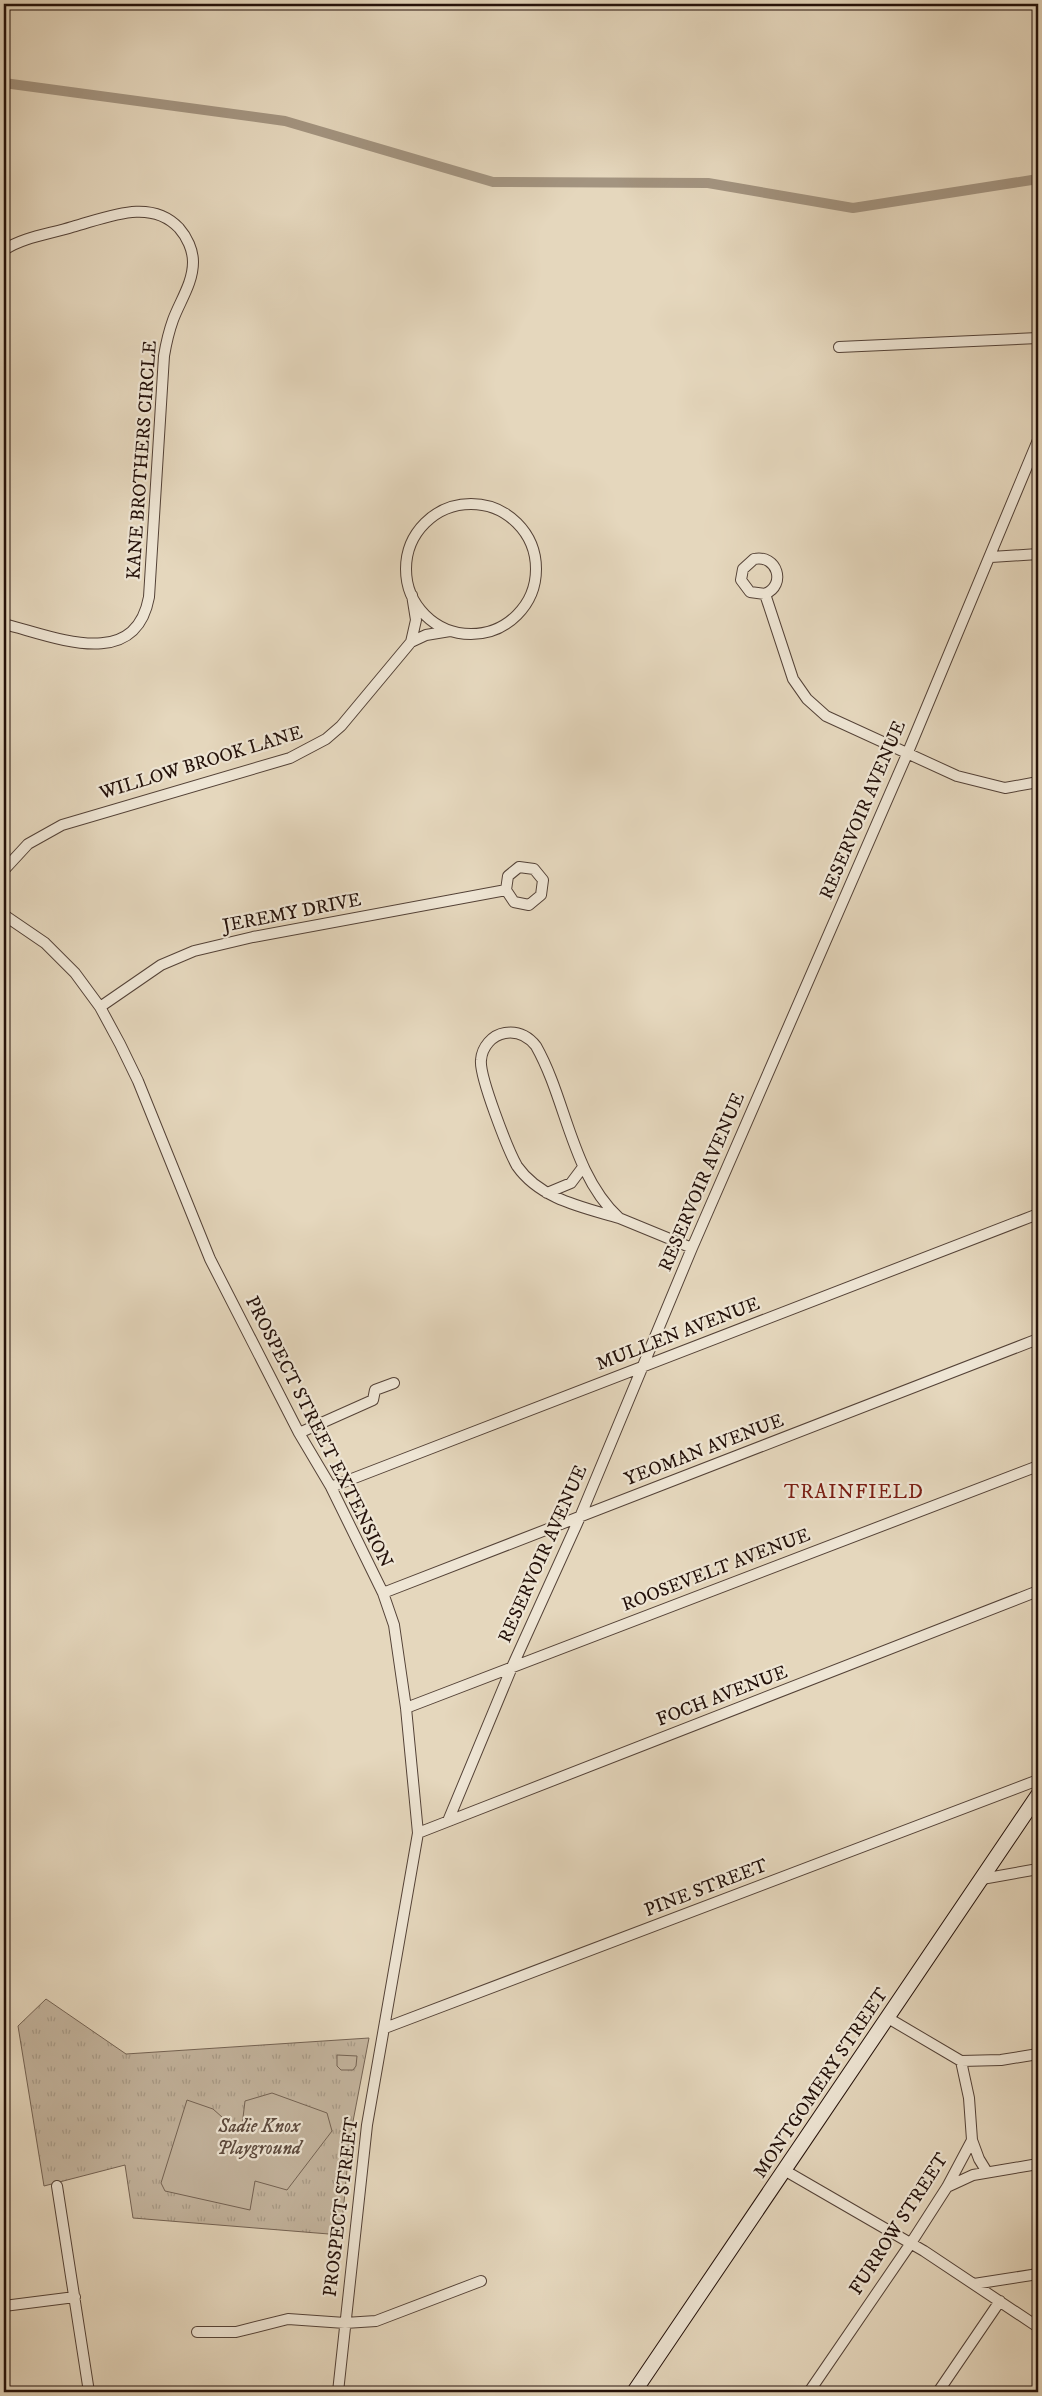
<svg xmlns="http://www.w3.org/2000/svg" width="1042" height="2396" viewBox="0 0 1042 2396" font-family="'IM FELL DW Pica',serif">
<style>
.park{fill:url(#park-tufts);stroke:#746354}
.garden{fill:#c4b59f;stroke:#746354}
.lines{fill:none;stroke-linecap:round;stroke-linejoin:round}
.canal{stroke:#a39480;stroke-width:10}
.street-casing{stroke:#544237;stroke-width:12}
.secondary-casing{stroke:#24110a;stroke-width:16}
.street{stroke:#eee5d4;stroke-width:10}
.secondary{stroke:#eee5d4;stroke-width:14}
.labels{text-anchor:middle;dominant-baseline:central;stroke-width:4.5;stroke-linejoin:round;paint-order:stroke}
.street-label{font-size:19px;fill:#24110a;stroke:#eee5d4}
.park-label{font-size:19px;font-style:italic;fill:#5c4a3e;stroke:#eee5d4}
.neighbourhood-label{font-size:20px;letter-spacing:1px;fill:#7a1f14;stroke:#eee5d4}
</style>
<defs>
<pattern id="park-tufts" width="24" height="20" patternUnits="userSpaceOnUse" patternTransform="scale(1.25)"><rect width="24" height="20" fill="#c4b59f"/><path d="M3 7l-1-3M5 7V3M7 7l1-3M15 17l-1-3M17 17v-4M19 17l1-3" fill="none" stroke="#a89b88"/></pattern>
</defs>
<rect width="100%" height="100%" fill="#e5d7bd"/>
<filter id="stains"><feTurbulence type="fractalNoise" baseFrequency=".004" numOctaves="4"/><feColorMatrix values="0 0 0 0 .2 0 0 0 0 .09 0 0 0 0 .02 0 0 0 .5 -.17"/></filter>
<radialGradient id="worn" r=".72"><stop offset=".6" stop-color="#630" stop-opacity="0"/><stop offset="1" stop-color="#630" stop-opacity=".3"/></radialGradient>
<path class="park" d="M46,1999l80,55 243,-16 -19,99 -9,98 -208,-17 -8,-53 -81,21 -26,-160z"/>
<path class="garden" d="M337,2055l20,1 -1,10 -3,4h-12l-4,-4z
M272,2093l55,20 5,18 -45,59 -32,-9 -5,29 -85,-19 -4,-8 26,-83 26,9 28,25 4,-33z"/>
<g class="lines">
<path class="canal" d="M4,83l281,38 208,61 215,1 145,25 185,-29"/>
<defs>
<path id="street" d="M4,250c19,-13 46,-16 68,-23 34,-9 78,-30 107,1 8,9 14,22 14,34 0,21 -13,39 -20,58 -4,11 -7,24 -9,36l-15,241c-14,76 -96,39 -145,27
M839,347l199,-9
M406 569a65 65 0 1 1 130 0a65 65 0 1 1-130 0Z
M991,557l47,-3
M765,594l-15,-2 -9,-12 2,-11 11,-10c23,-5 33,26 11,35l28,85 14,20 19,17 131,60 48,12 33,-6
M411,642l15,-7 24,-4
M4,870l24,-26 34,-19 228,-67 36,-19 15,-13 70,-84 5,-22 -4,-25
M4,915l41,28 30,30 25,34 20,37 18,37 72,178 89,174 32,54 52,106 11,32 12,83 12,125 -51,292 -29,267
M100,1007l61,-42 33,-14 59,-14 253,-47 2,-14 11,-9 15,2 9,11 -2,15 -12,10 -15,-3 -8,-12
M547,1193l24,-10 12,-16
M619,1218c-37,-11 -79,-19 -102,-52 -9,-16 -38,-90 -36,-106 1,-13 11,-25 24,-27 13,-2 23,3 31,13 31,55 35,127 83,172l73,30
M299,1433l74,-33 2,-10 19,-7
M331,1487l707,-273
M383,1593l655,-254
M406,1708l632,-242
M448,1821l64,-154 68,-150 112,-269 216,-496 130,-312
M418,1833l620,-242
M982,1879l56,-10
M888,2018l73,43 40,-1 37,-6
M385,2028l653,-248
M972,2140l7,19 8,13
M784,2170l140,81 114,76
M57,2186l32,206
M947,2187l26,-12 65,-11
M974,2284l64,-10
M4,2306l71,-9
M197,2332h39l52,-13 57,4 31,-2 105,-40
M809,2392l102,-149 36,-56 25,-47 -3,-42 -8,-37
M938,2392l62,-91"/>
<path id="secondary" d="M634,2392l404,-597"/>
</defs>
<use href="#street" class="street-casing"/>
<use href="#secondary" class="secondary-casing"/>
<use href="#street" class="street"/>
<use href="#secondary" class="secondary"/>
</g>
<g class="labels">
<g class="street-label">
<text transform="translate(142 460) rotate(-86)">KANE BROTHERS CIRCLE</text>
<text transform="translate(201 763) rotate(-17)">WILLOW BROOK LANE</text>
<text transform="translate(863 810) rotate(-67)">RESERVOIR AVENUE</text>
<text transform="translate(292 913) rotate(-11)">JEREMY DRIVE</text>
<text transform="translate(702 1182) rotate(-67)">RESERVOIR AVENUE</text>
<text transform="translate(678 1334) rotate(-21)">MULLEN AVENUE</text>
<text transform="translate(319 1432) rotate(63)">PROSPECT STREET EXTENSION</text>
<text transform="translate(704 1450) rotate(-21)">YEOMAN AVENUE</text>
<text transform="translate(543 1554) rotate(-66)">RESERVOIR AVENUE</text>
<text transform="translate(716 1570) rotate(-21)">ROOSEVELT AVENUE</text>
<text transform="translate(722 1696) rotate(-21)">FOCH AVENUE</text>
<text transform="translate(706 1888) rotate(-21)">PINE STREET</text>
<text transform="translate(821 2083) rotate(-56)">MONTGOMERY STREET</text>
<text transform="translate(341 2207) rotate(-83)">PROSPECT STREET</text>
<text transform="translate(899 2224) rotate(-57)">FURROW STREET</text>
</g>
<g class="park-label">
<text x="259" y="2126">Sadie Knox<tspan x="259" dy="22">Playground</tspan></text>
</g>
<g class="neighbourhood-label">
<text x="854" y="1492">TRAINFIELD</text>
</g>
</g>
<rect width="1042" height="2396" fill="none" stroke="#e5d7bd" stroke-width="20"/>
<rect x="5" y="5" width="1032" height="2386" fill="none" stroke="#24110a" stroke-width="2.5"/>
<rect x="10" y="10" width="1022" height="2376" fill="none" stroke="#24110a"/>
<rect width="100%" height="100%" filter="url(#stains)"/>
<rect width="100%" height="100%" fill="url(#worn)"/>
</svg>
